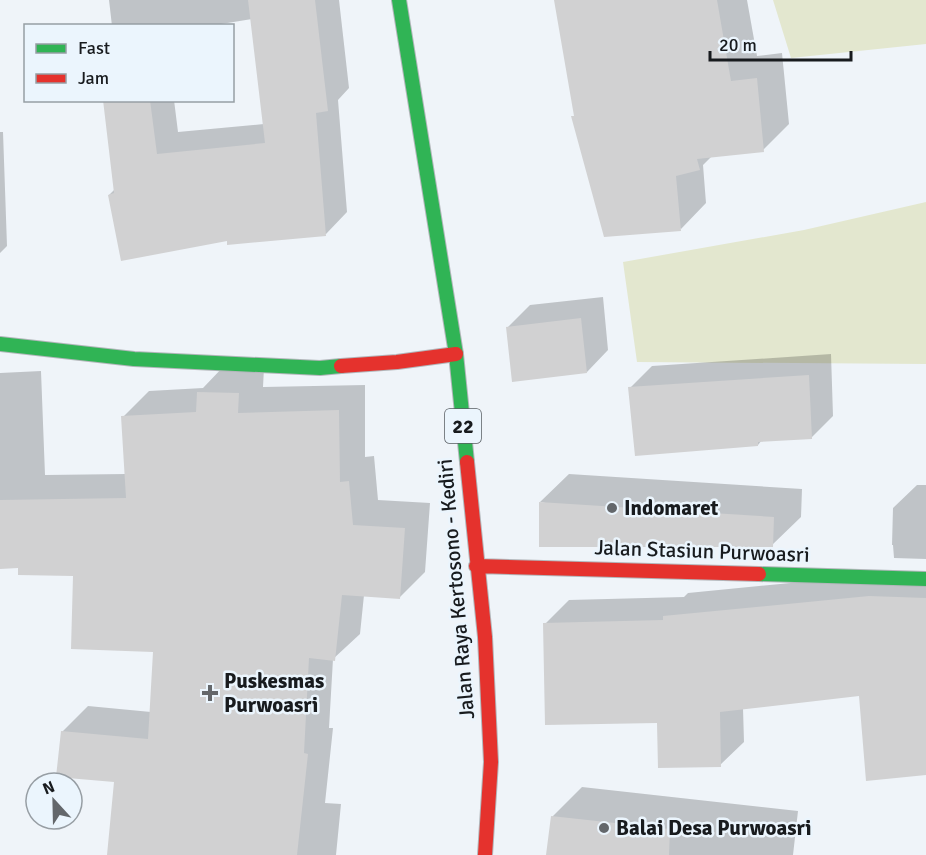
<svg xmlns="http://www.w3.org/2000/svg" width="926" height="855" viewBox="0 0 926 855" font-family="Signika,sans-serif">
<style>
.green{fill:#e3e7cf}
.shadow{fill:#0003}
.building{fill:#d1d1d2}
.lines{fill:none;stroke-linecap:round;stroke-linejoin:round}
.fast-casing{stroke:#b2b6ba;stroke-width:16}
.jam-casing{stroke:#b2b6ba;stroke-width:16}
.fast{stroke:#30b455;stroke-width:14}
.jam{stroke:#e5322d;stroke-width:14}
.poi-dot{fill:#63676b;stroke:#ebf5fd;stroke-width:2}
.labels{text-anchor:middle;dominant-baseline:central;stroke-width:5;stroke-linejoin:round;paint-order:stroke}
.shield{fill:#ebf5fd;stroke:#575c61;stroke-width:1.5}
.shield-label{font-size:20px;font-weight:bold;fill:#181b1e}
.poi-label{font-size:21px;font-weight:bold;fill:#181b1e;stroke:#ebf5fd;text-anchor:start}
.street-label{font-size:21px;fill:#181b1e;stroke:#ebf5fd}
</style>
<rect width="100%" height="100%" fill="#eff4f9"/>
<path class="green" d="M773,0h153v44l-135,14z
M926,202v162l-289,-2 -14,-100 181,-32z"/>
<path class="shadow" d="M109,0h230l10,88 -11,12 9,112 -21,22 -98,5 -119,-44 6,-6 -10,-89h69l4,32 86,-8 -12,-105 -43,7h-97z
M555,0h192l10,56 25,-3 7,71 -26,26 -51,6 -9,9 3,38 -25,26 -108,-112 2,-2z
M0,132h3l4,114 -7,7z
M603,297l5,53 -21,22 -79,-45 22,-22z
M831,354l2,62 -22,22 -49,2 -4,5 -128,-57 22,-22z
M224,366l40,2 -1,19 102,-2v72l9,-1 4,44 52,3 -5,69 -26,26 -35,-3 -4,39 -27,25 -4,69h4l-8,75 16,1 -5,51h-227l6,-74 -53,-49 26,-26 63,6 4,-62 -80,-76 -56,-7 -19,1v-195l41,-2 4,104 81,-1 -3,-57 26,-26 54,-3z
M569,474l233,15 -1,28 -29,28 -232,-43z
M917,485h9v74l-32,-1 -1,-13h-1l1,-37z
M894,573l32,1v200l-65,-80 -118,14 1,34 -24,23 -62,-44 -113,-97 24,-24 115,-3 4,-4z
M582,787l216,24 -5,44h-246l5,-38z"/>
<path class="building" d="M248,0h67l13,111 -12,2 10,123 -99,9v-4l-106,20 -13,-66 6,-2 -11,-93h47l7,54 108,-11z
M554,0h163l14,81 26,-3 7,74 -67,7 3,11 -24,6 5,55 -77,6 -33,-121h3z
M581,318l6,55 -75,9 -6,-55z
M809,375l3,64 -54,3v4l-123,10 -7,-69z
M197,392l42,1 -1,20 101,-3 1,72 9,-1 4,44 52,3 -5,71 -58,-4 -7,66 -26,-3 -5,95 4,1 -11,101h-190l7,-73 -58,-5 5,-46 87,8 5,-87 -82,-3 2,-73 -55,-1v-7l-18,1v-69l126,-2 -5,-82 75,-4z
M539,502l235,15 -1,30h-234z
M869,596l57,2v177l-60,6 -7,-85 -139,16 1,55 -63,1 -1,-45 -112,2 -2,-102 120,-3v-4z
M551,816l119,13 -1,26h-123z"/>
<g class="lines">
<defs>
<path id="fast" d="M399,0l57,354 11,108
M0,344l134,15 186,9 21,-2
M759,574l167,5"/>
<path id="jam" d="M341,366l56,-4 59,-8
M467,462l18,175 6,125 -6,93
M476,566l283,8"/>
</defs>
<use href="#fast" class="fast-casing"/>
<use href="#jam" class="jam-casing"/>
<use href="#fast" class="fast"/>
<use href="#jam" class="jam"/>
</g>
<g class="poi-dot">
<circle cx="612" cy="508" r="6"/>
<path d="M207 684h6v6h6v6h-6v6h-6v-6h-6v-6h6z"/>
<circle cx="604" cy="828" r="6"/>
</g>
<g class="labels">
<rect class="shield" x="445" y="409" width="36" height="34" rx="4.5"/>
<g class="shield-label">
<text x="463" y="426">22</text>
</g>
<g class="poi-label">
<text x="624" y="508">Indomaret</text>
<text x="224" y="681">Puskesmas<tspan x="224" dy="24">Purwoasri</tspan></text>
<text x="616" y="828">Balai Desa Purwoasri</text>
</g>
<g class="street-label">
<text transform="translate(702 551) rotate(2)">Jalan Stasiun Purwoasri</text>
<text transform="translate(456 589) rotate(-95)">Jalan Raya Kertosono - Kediri</text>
</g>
</g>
<rect x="24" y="24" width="210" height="78" fill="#ebf5fd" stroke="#979ea4" stroke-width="1.5"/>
<rect x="36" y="44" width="30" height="9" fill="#30b455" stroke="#979ea4" stroke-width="1.5"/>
<text x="78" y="54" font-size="18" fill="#181b1e">Fast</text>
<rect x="36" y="74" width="30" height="9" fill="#e5322d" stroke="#979ea4" stroke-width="1.5"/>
<text x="78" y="84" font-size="18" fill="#181b1e">Jam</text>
<g transform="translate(54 801) rotate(338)"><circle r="28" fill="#ebf5fd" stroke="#979ea4" stroke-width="1.5"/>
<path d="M0-4.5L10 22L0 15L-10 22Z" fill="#63676b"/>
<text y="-9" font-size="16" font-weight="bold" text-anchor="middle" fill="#181b1e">N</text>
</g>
<path d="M710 51v9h141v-9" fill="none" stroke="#181b1e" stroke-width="3"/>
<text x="719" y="51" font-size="18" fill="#181b1e" stroke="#ebf5fd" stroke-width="4.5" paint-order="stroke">20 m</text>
</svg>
